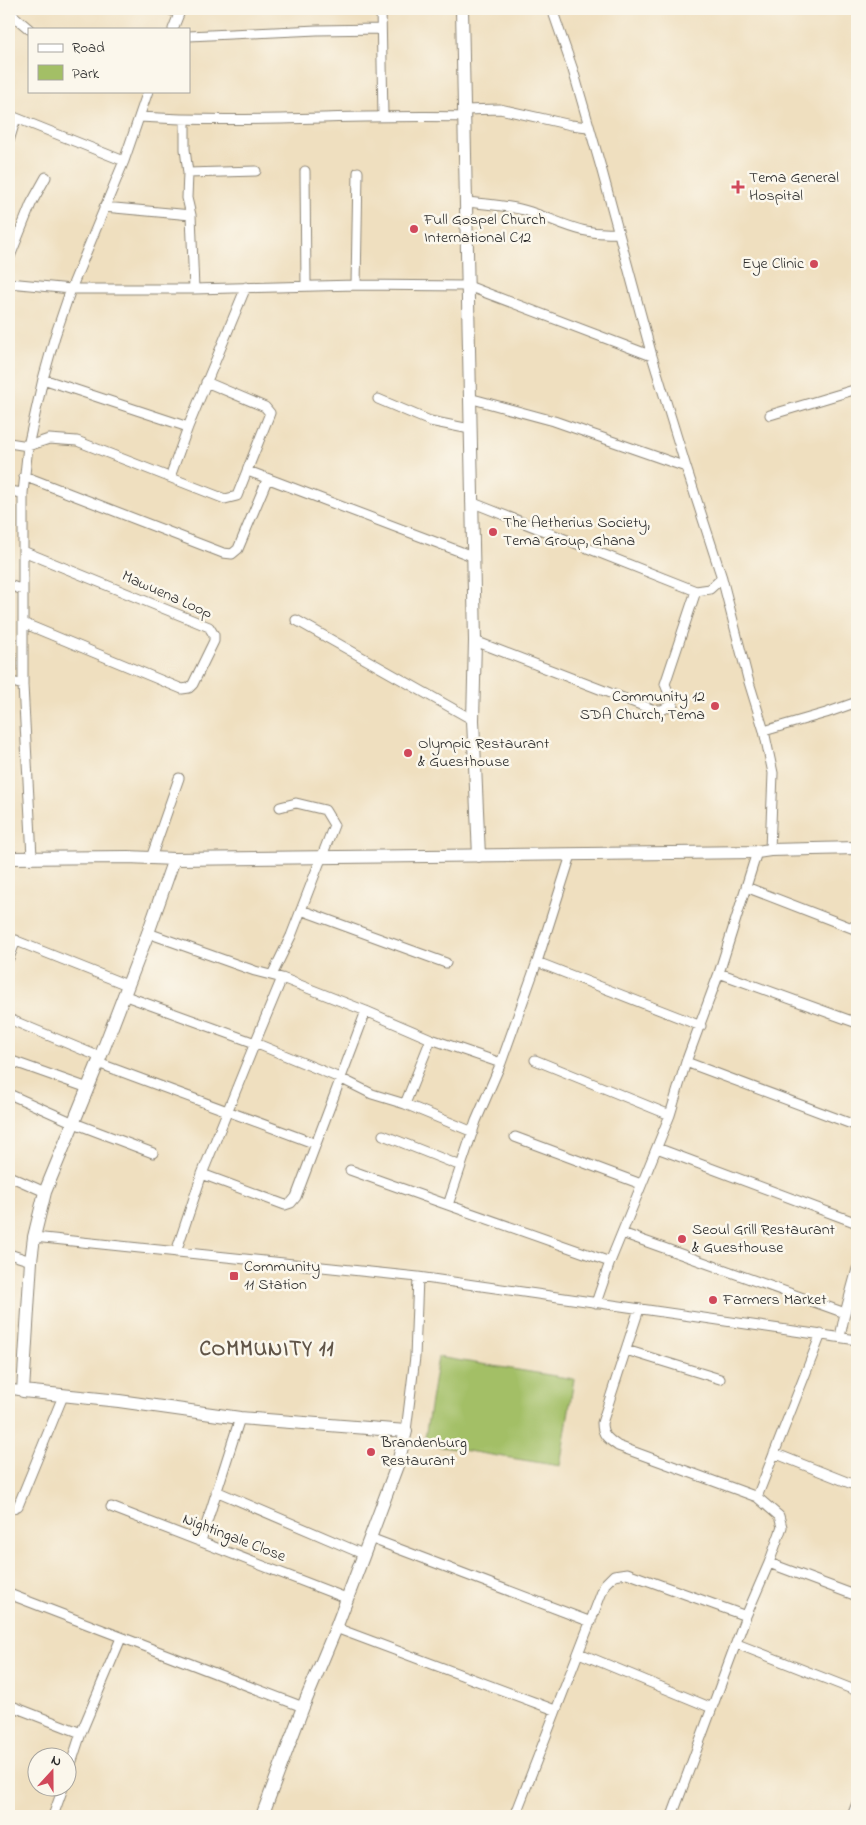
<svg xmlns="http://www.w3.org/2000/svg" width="866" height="1825" viewBox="0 0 866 1825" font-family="'Indie Flower',sans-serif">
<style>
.green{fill:#a3bf66;stroke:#677548}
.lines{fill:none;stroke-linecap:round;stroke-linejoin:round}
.street-casing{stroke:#8d8575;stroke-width:11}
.secondary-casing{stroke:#8d8575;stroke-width:14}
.street{stroke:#fff;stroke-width:9}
.secondary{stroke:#fff;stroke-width:12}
.poi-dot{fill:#d1495b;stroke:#fbf7ec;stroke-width:2}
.labels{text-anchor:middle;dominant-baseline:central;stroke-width:5;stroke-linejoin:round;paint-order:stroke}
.poi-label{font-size:16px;fill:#2b2b2b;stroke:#fbf7ec;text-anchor:start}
.street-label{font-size:16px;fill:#2b2b2b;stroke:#fbf7ec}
.district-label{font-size:21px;font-weight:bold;letter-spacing:1px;fill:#615548;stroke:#fbf7ec}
</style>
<rect width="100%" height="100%" fill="#fbf7ec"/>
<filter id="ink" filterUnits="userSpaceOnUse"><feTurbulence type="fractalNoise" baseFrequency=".02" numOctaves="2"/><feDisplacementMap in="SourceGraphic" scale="10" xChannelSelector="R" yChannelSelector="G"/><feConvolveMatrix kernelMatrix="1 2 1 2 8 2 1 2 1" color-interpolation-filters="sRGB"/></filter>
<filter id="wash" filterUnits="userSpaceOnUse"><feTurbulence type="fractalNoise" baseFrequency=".0096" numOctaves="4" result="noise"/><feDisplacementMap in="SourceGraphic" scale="20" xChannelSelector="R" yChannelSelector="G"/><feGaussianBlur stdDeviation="1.12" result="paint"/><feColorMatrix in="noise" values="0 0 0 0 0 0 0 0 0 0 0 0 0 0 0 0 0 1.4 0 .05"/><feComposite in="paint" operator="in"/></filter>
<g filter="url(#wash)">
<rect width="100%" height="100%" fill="#efdfbf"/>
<path class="green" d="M438,1357l136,22 -14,87 -136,-22z"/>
</g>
<g filter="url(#ink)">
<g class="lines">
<defs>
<path id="street" d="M168,9l11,4
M381,9l2,108
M552,9l21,61 29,101 50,185 34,111 36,111 26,101 16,52 9,42 -3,77
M9,12l20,17
M173,29l8,-20
M189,36l128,-6 64,-1
M464,110l36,-1 71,16 17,2
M9,115l115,46
M139,117c108,7 217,-3 325,0
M185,120v29l3,24 -1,25 4,17 3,74
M9,141l7,-23
M305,171l1,115
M188,173l68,-2
M466,202c19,2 39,3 58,8 35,10 55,26 94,23
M104,207l87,8
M9,259l22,-55 15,-27
M9,283l62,6h123l162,-4 112,1 184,70
M356,285l2,-113
M43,379l145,48
M469,398l85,23 132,46
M378,399l52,22 40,8
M770,415l87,-26
M9,443l19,3 21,-7 28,2 148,58 12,-3 33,-83 -5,-6 -59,-25
M248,471l224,85
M24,476l199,77 9,1 6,-5 29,-69
M170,477l18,-50 58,-140
M9,491l14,2
M471,502l225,89 14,-2 12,-11
M9,585l14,5
M296,620l177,100
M23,623l159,66 7,-1 4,-4 21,-43v-6l-5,-8 -186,-76
M475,641l179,69h8l11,-6 -8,-20 31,-93
M9,681l14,4
M764,731l62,-18 31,-11
M571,855l-34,107 164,64
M32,857l-9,-172v-192l5,-47 15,-67 12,-43 16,-47 53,-128 24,-70
M151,858l28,-80
M746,887l111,43
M301,910l145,53
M148,933l107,38 27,7 84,33 65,28 70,24
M9,938l118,47
M9,958l7,-18
M537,962l-36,101 -25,58 -28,84 162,57
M719,973l138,50
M272,975l19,-39 43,-111 -9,-15 -29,-7 -16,4
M282,978l-27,65 87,36 30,15 33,10 68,28
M123,995l132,48 -53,131 -26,78
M9,1019l91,38
M9,1060l79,28
M535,1060l135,55
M686,1062l171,64
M98,1063l218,81
M9,1094l65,29 79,30
M405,1104l26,-65
M383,1135l78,31
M515,1137l126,47
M657,1148l200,75
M350,1170l98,35
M202,1174l83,31 6,-2 5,-6 70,-186
M9,1176l36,16
M622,1233l223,80 -5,24
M34,1237l384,40 439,63
M9,1254l22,7
M596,1303l14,-41 60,-147 16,-53 33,-89 38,-121
M639,1309l-37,114c0,12 6,16 16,23l139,51 22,19 3,11 -13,36 -23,53 -74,200
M845,1313l12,-44
M626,1350l94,29
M9,1389l14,2
M406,1431l9,-74 3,-80
M774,1453l83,33
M216,1491l147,63
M757,1497l64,-163
M111,1507l235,91
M9,1510l9,-4 45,-110
M370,1538l221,84
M201,1541l39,-123
M769,1563l88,33
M9,1594l294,113
M336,1628l219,82
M737,1644l120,47
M579,1653l133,55
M9,1705l72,28 -13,40
M81,1733l40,-95
M53,1816l10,-28
M515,1816l90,-232 9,-9 13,-2 119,43
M852,1816l5,-13"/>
<path id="secondary" d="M462,9l13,632 -2,79 6,136
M9,858l119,-1 46,2 583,-7 13,-2 87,-2
M174,859l-26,74 -50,130 -53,129 -11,45 -3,24 -8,130 96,10 121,17 166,13 -8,32 -28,75 -34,90 -33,79 -41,109"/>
</defs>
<use href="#street" class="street-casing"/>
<use href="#secondary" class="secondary-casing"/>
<use href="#street" class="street"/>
<use href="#secondary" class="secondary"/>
</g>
</g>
<g class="poi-dot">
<path d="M735.5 179.5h5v5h5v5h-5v5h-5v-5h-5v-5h5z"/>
<circle cx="414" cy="229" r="5"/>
<circle cx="814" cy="264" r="5"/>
<circle cx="493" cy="532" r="5"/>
<circle cx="715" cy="706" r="5"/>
<circle cx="408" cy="753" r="5"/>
<circle cx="682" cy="1239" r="5"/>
<rect x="229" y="1271" width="10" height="10" rx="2.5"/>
<circle cx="713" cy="1300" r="5"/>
<circle cx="371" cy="1452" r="5"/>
</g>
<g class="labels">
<g class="poi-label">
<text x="749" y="178">Tema General<tspan x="749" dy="18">Hospital</tspan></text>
<text x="424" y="220">Full Gospel Church<tspan x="424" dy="18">International C12</tspan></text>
<text x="804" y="264" text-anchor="end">Eye Clinic</text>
<text x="503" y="523">The Aetherius Society,<tspan x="503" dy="18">Tema Group, Ghana</tspan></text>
<text x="705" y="697" text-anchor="end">Community 12<tspan x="705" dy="18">SDA Church, Tema</tspan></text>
<text x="418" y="744">Olympic Restaurant<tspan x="418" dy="18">&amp; Guesthouse</tspan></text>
<text x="692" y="1230">Seoul Grill Restaurant<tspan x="692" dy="18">&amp; Guesthouse</tspan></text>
<text x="244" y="1267">Community<tspan x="244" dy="18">11 Station</tspan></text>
<text x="723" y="1300">Farmers Market</text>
<text x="381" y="1443">Brandenburg<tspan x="381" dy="18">Restaurant</tspan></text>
</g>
<g class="street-label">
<text transform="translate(167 595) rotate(24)">Mawuena Loop</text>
<text transform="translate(234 1538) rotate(21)">Nightingale Close</text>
</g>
<g class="district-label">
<text x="267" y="1350">COMMUNITY 11</text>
</g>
</g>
<rect width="866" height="1825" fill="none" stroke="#fbf7ec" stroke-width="30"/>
<rect x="28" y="28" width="162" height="65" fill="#fbf7ec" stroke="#a8a59f"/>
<rect x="38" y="44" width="25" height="8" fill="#ffffff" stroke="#a8a59f"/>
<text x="72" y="52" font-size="15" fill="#2b2b2b">Road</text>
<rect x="38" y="65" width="25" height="15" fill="#a3bf66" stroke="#a8a59f"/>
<text x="72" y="78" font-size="15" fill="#2b2b2b">Park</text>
<g transform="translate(52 1772) rotate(21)"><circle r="24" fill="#fbf7ec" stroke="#a8a59f"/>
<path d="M0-4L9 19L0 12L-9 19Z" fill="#d1495b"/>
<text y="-8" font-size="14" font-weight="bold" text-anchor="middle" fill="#2b2b2b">N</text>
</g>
</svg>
